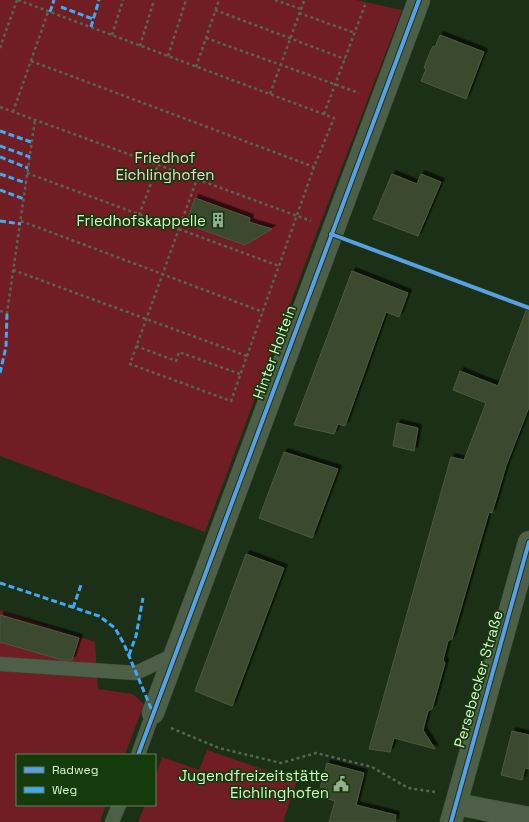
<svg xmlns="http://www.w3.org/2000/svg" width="529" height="822" viewBox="0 0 529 822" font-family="'Space Grotesk',sans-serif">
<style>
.green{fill:#711d24}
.building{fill:#3b492d;stroke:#4c5a3e;filter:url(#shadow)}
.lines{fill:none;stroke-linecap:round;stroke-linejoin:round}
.lane-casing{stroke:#3a4c37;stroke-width:15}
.street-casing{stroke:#3a4c37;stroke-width:23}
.path{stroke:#566652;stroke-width:2.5;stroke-dasharray:3 3;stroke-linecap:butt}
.lane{stroke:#4d5f49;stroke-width:14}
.street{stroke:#4d5f49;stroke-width:22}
.quiet{stroke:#3fa9f5;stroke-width:3;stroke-dasharray:6 3;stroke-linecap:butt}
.cycleway-casing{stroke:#153a0c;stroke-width:6}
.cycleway{stroke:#5a9eea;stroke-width:4}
.labels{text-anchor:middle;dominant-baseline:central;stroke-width:3.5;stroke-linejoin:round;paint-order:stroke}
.park-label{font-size:15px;fill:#f6d4d3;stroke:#153a0c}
.poi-label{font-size:15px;fill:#d8f3d1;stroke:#153a0c;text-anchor:end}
.street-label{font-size:15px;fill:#d8f3d1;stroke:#153a0c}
</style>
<defs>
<filter id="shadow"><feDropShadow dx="3.5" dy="-3.5" stdDeviation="0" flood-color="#0009"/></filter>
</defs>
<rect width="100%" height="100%" fill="#1b3016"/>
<path class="green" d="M0,0h356l46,10 -82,214 -115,308 -205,-76z
M0,610l95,32 3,47 35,5 11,10 -19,51h-108v50h89l-6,17h-100z
M207,750l90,31 -14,41h-145l7,-17h10v-28l7,-20 37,13z"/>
<path class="building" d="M440,35l44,17 -18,47 -45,-18 5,-12 -2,-1 4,-11 5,-11 2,1z
M392,174l25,10 4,-10 20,8 -23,54 -45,-17z
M195,198l55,20 -1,4 23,7 -27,16 -59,-21z
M352,271l56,22 -9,24 -13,-5 -41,114 -7,-2 -4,10 -40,-9z
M527,308h2v99l-23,59 -14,47 -3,-1 -37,127 -4,2 -5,19 2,3 -13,46 -4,2 -5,19 12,19 -41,-11 -4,14 -21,-3 82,-292 13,3 22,-57 -33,-13 7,-19 38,15z
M397,423l21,5 -4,23 -21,-5z
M284,452l54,17 -26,69 -53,-20z
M246,554l38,14 -52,138 -37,-15z
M0,615l79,23 -7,22h-10l-62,-18z
M512,731l17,4v34l-4,-1 -3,12 -21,-5z
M327,763l37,10 -8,32 40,10 -1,7h-66l6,-21 -17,-5z"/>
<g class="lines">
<defs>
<path id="lane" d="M0,664l136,9 40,-19
M138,755l15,-42
M112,822l7,-17"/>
<path id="street" d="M153,713l266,-713
M456,804l73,14
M451,822l78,-280"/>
</defs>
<use href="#lane" class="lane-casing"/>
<use href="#street" class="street-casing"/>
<path class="path" d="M18,0l316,118 -20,49 -83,234 -101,-37 67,-185
M275,0l26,9
M215,10l130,49
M299,13l56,20
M112,35l11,-35
M206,38l153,55
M140,46l14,-46
M0,48l17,-48
M168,56l18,-56
M31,61l283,106
M196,67l23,-67
M270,94l34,-93
M0,107l311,114
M13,112l35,-100
M324,114l41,-109
M27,173l252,93
M139,215l19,-50
M21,221l242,91
M13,270l234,86
M0,311l7,2 28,-193
M136,346l40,15 3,-9 61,22
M171,728l48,20 62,15 35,-10 56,14 36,21 27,4"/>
<use href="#lane" class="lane"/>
<use href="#street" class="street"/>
<path class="quiet" d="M61,7l32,12
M50,12l4,-12
M91,27l8,-27
M0,131l31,11
M0,146l30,11
M0,157l28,11
M0,174l26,9
M0,190l24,9
M0,221l21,3
M0,373l6,-26 1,-34
M0,583l99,33 16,12 9,16 29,69
M73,608l8,-23
M129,655l7,-19 7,-38"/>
<defs>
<path id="cycleway" d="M331,234l198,74
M138,755l281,-755
M451,822l78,-280"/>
</defs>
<use href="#cycleway" class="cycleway-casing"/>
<use href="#cycleway" class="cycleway"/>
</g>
<defs>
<symbol id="building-bare" viewBox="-9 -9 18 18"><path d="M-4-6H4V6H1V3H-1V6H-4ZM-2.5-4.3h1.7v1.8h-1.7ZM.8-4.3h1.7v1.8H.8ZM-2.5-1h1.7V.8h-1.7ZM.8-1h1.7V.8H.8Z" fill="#96af90" stroke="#153a0c" stroke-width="2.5" paint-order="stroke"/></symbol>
<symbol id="civic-bare" viewBox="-9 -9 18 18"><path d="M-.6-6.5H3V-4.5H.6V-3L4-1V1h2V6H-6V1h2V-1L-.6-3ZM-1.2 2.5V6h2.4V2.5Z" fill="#96af90" stroke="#153a0c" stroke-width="2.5" paint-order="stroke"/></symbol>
</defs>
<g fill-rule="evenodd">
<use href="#building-bare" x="207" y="209" width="22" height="22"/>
<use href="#civic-bare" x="330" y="773" width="22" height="22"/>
</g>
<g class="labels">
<g class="park-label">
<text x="165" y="157">Friedhof<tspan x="165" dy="17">Eichlinghofen</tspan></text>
</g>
<g class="poi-label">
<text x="206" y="220">Friedhofskappelle</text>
<text x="329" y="775">Jugendfreizeitstätte<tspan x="329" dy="17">Eichlinghofen</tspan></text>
</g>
<g class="street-label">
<text transform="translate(274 352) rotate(-70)">Hinter Holtein</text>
<text transform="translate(478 679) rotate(-74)">Persebecker Straße</text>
</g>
</g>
<rect x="16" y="754" width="140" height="52" fill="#153a0c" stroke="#63845b"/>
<rect x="24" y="767" width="20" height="6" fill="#5a9eea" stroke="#63845b"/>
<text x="52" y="774" font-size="12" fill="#d8f3d1">Radweg</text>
<rect x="24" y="787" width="20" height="6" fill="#3fa9f5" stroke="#63845b"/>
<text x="52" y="794" font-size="12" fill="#d8f3d1">Weg</text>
</svg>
